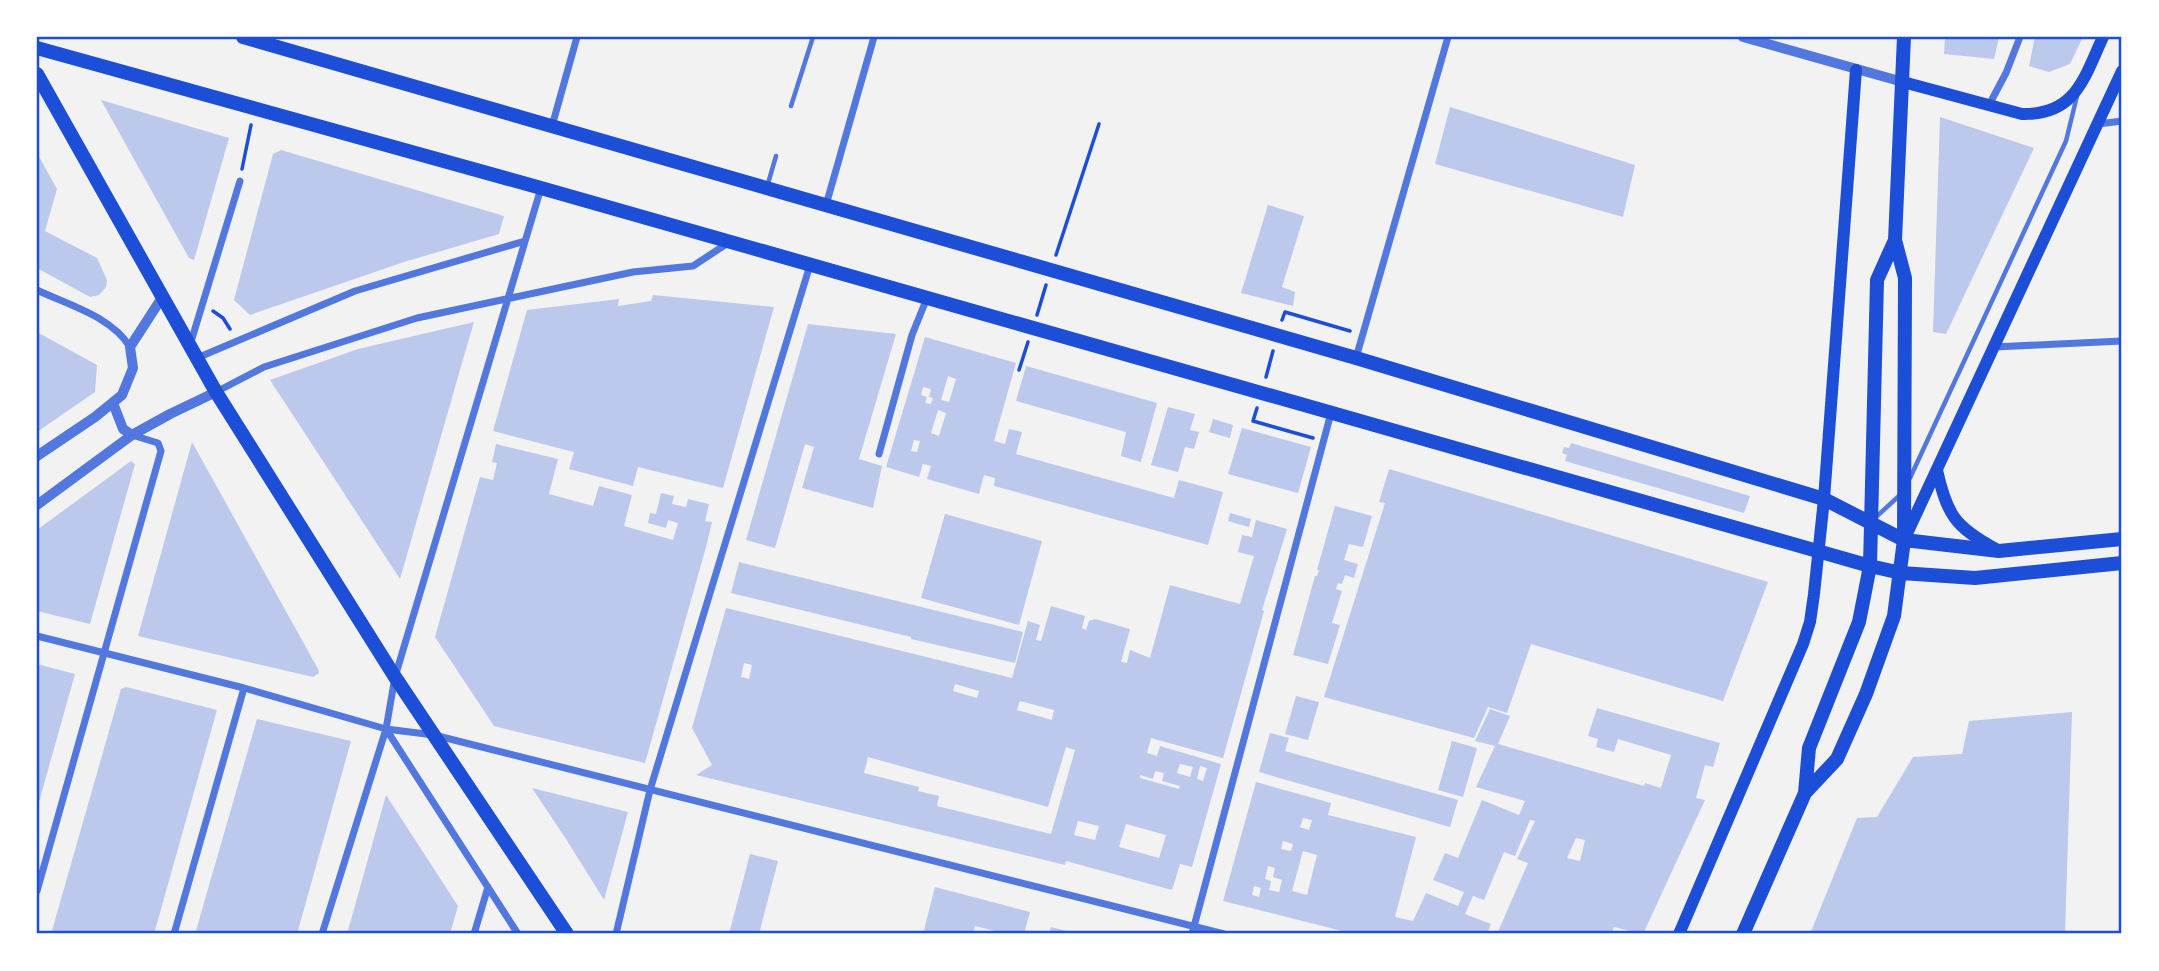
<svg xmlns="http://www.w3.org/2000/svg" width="2159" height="971" viewBox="0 0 2159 971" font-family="'Sofia Sans Condensed',sans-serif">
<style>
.building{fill:#bdc9ec;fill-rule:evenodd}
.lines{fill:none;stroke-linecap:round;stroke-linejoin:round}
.path{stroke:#1d4ed8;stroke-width:3.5}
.service{stroke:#5277de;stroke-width:4.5}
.minor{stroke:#5277de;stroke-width:7}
.tertiary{stroke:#5277de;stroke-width:10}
.secondary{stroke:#1d4ed8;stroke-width:12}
.primary{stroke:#1d4ed8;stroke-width:14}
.neatline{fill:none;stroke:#1d4ed8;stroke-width:2.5}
</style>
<rect width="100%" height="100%" fill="#f2f2f2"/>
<path class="building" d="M1945,37h54l-5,22 -50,-5z
M2035,37h48l-13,27 -21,8 -20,-6z
M101,100l128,38 -35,122 -5,-2z
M1450,107l185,58 -12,52 -188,-53z
M1940,117l94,31 -88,186 -13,-2z
M281,150l223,66 -5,18 -95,28 -154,53 -16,-15 39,-146z
M37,153l20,36 -12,42 52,27 10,22 -1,7 -7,8 -9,2 -53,-29z
M1268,205l36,11 -22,71 13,5 -2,14 -52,-13z
M653,295l121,12 -51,181 -85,-21 -5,19 -64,-17 5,-17 -81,-21 34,-121 92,-11 -1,7 33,-5z
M474,322l-10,34 -64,223 -130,-199 88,-31z
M808,324l88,10 -37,125 23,7 -9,42 -71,-20 12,-41 -9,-3 -30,104 -29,-8z
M37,332l60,33 -2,27 -58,40z
M925,337l91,26 -22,78 11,3 4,-15 13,3 -6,22 158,44 5,-18 44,12 -15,53 -214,-59 1,-8 -11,-3 -5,19 -52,-15 4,-13 -8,-2 -4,13 -33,-10zM948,376l8,3 -7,23 -8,-2zM923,387l8,2 -2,8 4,1 -2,6 -6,-1 2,-6 -6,-2zM938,410l8,3 -7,23 -8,-3zM914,440l6,1 -3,11 -6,-1z
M1026,366l131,37 -16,59 -20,-6 5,-24 -110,-31z
M1168,407l27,7 -5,16 9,2 -5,17 -9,-2 -7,25 -27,-7z
M1213,419l20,6 -3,13 -21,-6z
M1242,428l69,19 -13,46 -70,-19z
M192,442l126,227 1,4 -6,4 -175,-41z
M1571,443l179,53 -6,17 -179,-52 2,-6 -5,-2 2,-6 5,1z
M496,444l62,15 -9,35 44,12 6,-20 33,9 -8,31 49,14 5,-17 -10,-3 -2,8 -18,-5 2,-10 6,1 5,-21 13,3 -2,8 14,3 2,-8 21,5 -4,17 7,1 -6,25 -61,216 -151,-37 -59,-89 45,-160 13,3 4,-17 -5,-1z
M131,461l4,3 -45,160 -53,-13v-81z
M1389,469l379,113 -45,119 -192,-57 -24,69 -19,-6 -14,31 -150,-41 61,-194 -6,-1z
M1335,506l37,10 -9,31 -14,-3 -5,16 14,4 -4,14 -9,-3 -3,9 -4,-1 -2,6 6,2 -10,32 8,2 -12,39 -35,-9 22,-79h2l2,-6h-2z
M1230,513l21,6 -2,8 -21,-6z
M945,514l97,27 -23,84 -98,-27z
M1256,520l31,9 -25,81 2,1 -41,147 -72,-20 -4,15 10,3 3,-10 61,18 -29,103 -12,-3 -8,26 -106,-29 -1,4 -369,-90 16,-10 -20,-37 34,-120 286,70 16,-57 12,4 -4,15 5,1 10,-35 34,10 -3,12 4,2 3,-9 6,-2 35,10 -9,33 6,1 3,-13 20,8 20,-73 70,19 14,-48 -16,-4 4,-17 10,2zM744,663l8,2 -3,14 -8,-2zM955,684l24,7 -2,7 -24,-7zM1020,701l34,9 -2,10 -35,-10zM1066,747l9,3 -24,84 -114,-28 2,-10 -21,-5 1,-4 -55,-14 4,-16 180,50zM1180,764l13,3 -3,10 -13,-4zM1200,766l7,2 -4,13 -6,-2zM1155,771l9,2 -2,8 18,5 -1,3 -39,-11v-3l13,4zM1078,821l21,5 -4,14 -21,-5zM1126,824l40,11 -7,23 -40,-11z
M739,562l284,70 -8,31 -104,-24v-2l-180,-44z
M37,664l38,10 -38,135z
M126,687l91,23 -63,224h-103l70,-245z
M1296,696l23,6 -11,38 -23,-6z
M1597,708l123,35 -7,24 -8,-2 -9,33 9,2 -62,134 -29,-7 -3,7h-114l31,-71 -11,-4 18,-38 -5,-1 -15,36 -11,-4 -20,48 -11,-4 -8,18 26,10 -4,10h-71l-7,-3 -2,3h-53l-131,-33 33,-119 75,21 -3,12 88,22 -21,80 18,4 13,-28 32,13 6,-14 -31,-12 12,-27 13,5 24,-58 37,15 6,-14 -49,-14 19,-41 -20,-5 15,-32 20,7 -12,28 146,42 1,-3 16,5 10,-33 -53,-16 -4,13 -18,-5 2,-8 -10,-3zM1303,818l9,2 -3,10 -9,-3zM1576,838l9,2 -5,21 -13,-3zM1283,841l10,3 -2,7 -10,-2zM1303,851l14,4 -10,40 -15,-4zM1268,866l7,2 -2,9 9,3 -3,12 -10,-2 2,-9 -6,-2zM1254,886l7,2 -2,9 -7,-2z
M2072,712l-7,222h-255l47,-116 20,-1 36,-60 49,-3 7,-33z
M257,719l94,22 -54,193h-102z
M1270,733l19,5 -4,13 173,49 -8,27 -191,-55z
M1452,741l25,7 -14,49 -25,-7z
M532,788l96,24 -24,88 -38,-61z
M386,795l72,111 -8,28h-103z
M750,854l28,7 -19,73h-30z
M935,887l95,25 -6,22h-16l-33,-8 -2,8h-50z
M1051,927l23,6v1h-25z"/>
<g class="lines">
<path class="path" d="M242,169l9,-44
M1056,255l43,-131
M213,311l10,7 7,11
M1037,315l9,-30
M1282,320l3,-8 65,19
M1019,370l9,-28
M1266,377l7,-26
M1257,408l-4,13 60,17"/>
<path class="service" d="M791,106l22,-69
M767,187l9,-31
M1910,478l156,-337 11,-45
M1876,517l24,-22"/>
<path class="minor" d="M1989,105l17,-32 14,-36
M2098,124l24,-3
M552,126l25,-89
M826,205l48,-168
M37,290c31,15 74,26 93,57
M190,345l50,-164
M1994,347l128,-6
M197,358l158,-67 170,-50
M1356,358l92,-321
M216,392l48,-25 153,-49 216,-46 60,-6 35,-23
M879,454l33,-119 15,-37
M37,636l207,52 142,41 48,6 790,199
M386,729l132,205
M37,891l124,-440 -3,-8 -26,-8
M174,934l70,-246
M322,934l64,-205 9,-52 146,-489
M474,934l14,-47
M616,934l34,-144 160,-525
M1192,934l139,-521"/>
<path class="tertiary" d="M1743,37l160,45
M113,403l10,26 9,6
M37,456l58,-39 27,-22 11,-27 -3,-21 33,-51
M37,505l95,-70 38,-21 46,-22"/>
<path class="secondary" d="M1903,82l119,32c54,1 62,-36 81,-77
M1937,470c10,45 18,57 59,79
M1904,540l218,-469
M1679,934l124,-290 7,-22 4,-28 10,-95 32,-429"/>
<path class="primary" d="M243,37l1113,321 468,141 80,41 95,11 123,-12
M37,48l504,140 1329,378 31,7 74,5 147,-15
M37,74l179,318 179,285 172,257
M1805,793l32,-34 29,-65 28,-78 10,-76 1,-262 -10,-38 9,-203
M1743,934l62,-141 4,-45 50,-126 11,-56 7,-286 18,-40"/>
</g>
<rect width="2159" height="971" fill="none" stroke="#ffffff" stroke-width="77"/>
<rect x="38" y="38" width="2082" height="894" class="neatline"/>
</svg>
